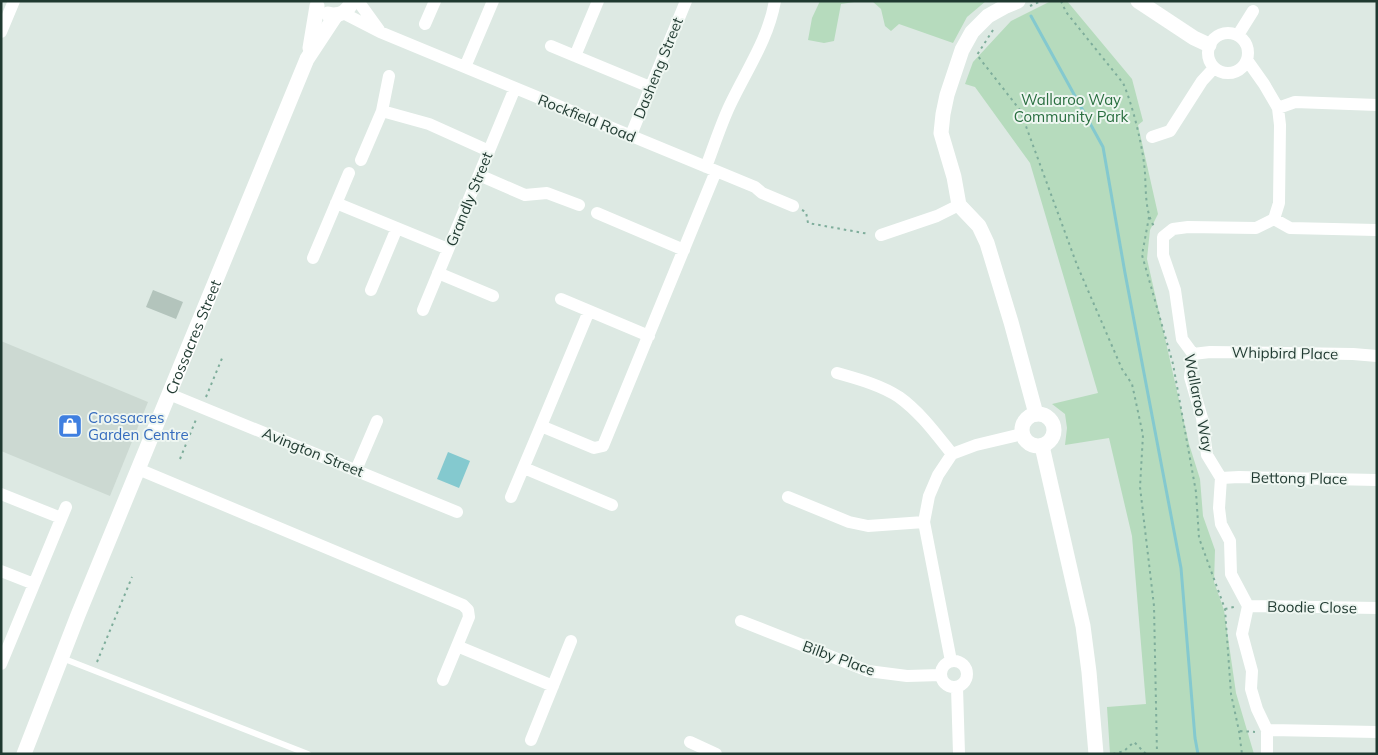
<svg xmlns="http://www.w3.org/2000/svg" width="1378" height="755" viewBox="0 0 1378 755" font-family="Mulish,sans-serif">
<style>
.built{fill:#ccd9d2}
.green{fill:#b6dbbd}
.water{fill:#84c9cf}
.lines{fill:none;stroke-linecap:round;stroke-linejoin:round}
.stream{stroke:#84c9cf;stroke-width:3}
.building{fill:#b3c4bc}
.path{stroke:#7ead9b;stroke-width:2;stroke-dasharray:2.5 4;stroke-linecap:butt}
.service{stroke:#fff;stroke-width:6}
.minor{stroke:#fff;stroke-width:12}
.tertiary{stroke:#fff;stroke-width:15}
.labels{text-anchor:middle;dominant-baseline:central;stroke-width:4;stroke-linejoin:round;paint-order:stroke}
.street-label{font-size:15px;fill:#1f3930;stroke:#eef6f1}
.park-label{font-size:15px;fill:#2a6f40;stroke:#eef6f1}
.shop-label{font-size:15px;fill:#366cbe;stroke:#eef6f1;text-anchor:start}
</style>
<rect width="100%" height="100%" fill="#dde9e3"/>
<path class="built" d="M1,341l147,61 -38,94 -109,-45z"/>
<path class="green" d="M820,1h41l-20,3 -7,37 -10,2 -16,-3 4,-22z
M872,1h114l-19,16 -14,26 -54,-19 -8,7 -6,-5 -4,-17z
M1051,1h16l65,78 11,42 -5,4 20,89 -8,16 -3,29 42,185 11,35 3,37 12,34 -1,32 10,28 12,83 18,61h-144l-3,-47 39,-3 -14,-168 -23,-98 -44,7 2,-17 -2,-14 -13,-10 46,-11 -68,-230 -55,-76 -10,-3 8,-22 38,-41z"/>
<path class="water" d="M448,452l22,9 -11,27 -22,-9z"/>
<g class="lines">
<path class="stream" d="M1031,16l72,131 22,126 56,295 14,170 3,16"/>
</g>
<path class="building" d="M153,290l30,12 -7,17 -30,-12z"/>
<g class="lines">
<path class="path" d="M1061,1l5,11 57,71c9,20 18,57 21,80 3,21 -1,47 11,65
M1030,6l11,-5
M993,30l-16,25 43,55 57,155 45,104 10,15 11,51 -3,52 14,119 3,148
M802,210l4,2 2,11 61,11
M1149,217l-7,38 31,109 23,128 3,46 26,71 6,85 8,37 3,23
M206,397l17,-41
M180,459l17,-42
M1225,609l9,-2
M97,662l35,-85
M1240,731l15,1
M1113,754l11,-3 10,-9 12,12"/>
<path class="service" d="M62,658l246,96"/>
<path class="minor" d="M358,1l21,29
M598,1l-23,55 75,31
M343,13l37,19 375,155 7,6 31,13
M425,24l10,-23
M1,32l13,-31
M1208 53a20 20 0 1 1 40 0a20 20 0 1 1-40 0Z
M1238,35l15,-24
M551,46l24,10
M1247,60l17,24 14,24 2,17 -1,78 -5,16 -18,9 -68,-1 -15,2 -10,8v18l12,35 7,49 11,15 -3,23 12,41 5,37 14,23 -2,30 2,16 9,17 1,33 17,32 -6,28 10,37 -1,18 6,20 10,21v24
M465,67l28,-66
M1278,108l17,-6 82,3
M382,111l47,13 60,27
M631,135l55,-134
M1152,137l18,-6 32,-50 12,-13
M361,160l21,-49 7,-35
M706,167c8,-21 15,-43 24,-62 17,-36 38,-65 45,-104
M479,175l46,20 22,-2 32,12
M336,203l112,46
M597,213l87,37
M1274,219l16,9 86,2
M881,235l56,-19 22,-11
M313,258l36,-85
M438,273l55,23
M371,290l26,-62
M561,299l88,37
M423,310l92,-222
M589,311l-48,115 53,22 9,-2 113,-275
M1193,354l17,-2 143,2 24,2
M837,373c21,6 44,12 62,24 21,15 37,37 53,57
M169,394l288,118
M524,468l88,37
M138,469l325,136 5,5 1,7 -26,63
M356,470l21,-49
M1221,478l18,-1 138,3
M1,494l60,24
M511,497l30,-71
M788,497l61,25 19,4 56,-4
M1,571l33,13
M1248,606l129,2
M741,621l127,50 39,5 34,-1
M457,646l96,40
M941 674a13 13 0 1 1 26 0a13 13 0 1 1-26 0Z
M951,661l-27,-139 5,-26 9,-21 14,-21 24,-9 46,-11
M1,664l65,-157
M957,687l2,67
M1267,730l110,2
M531,740l40,-99
M690,742l26,12"/>
<g class="tertiary">
<path d="M1018,1l-12,5 -18,10 -16,16 -10,18 -15,45 -4,19 -2,19 13,44 5,28 20,21 8,17 24,79 25,92"/>
<path d="M1138,1l56,37 15,7"/>
<path d="M328,14c11,3 20,-2 24,-13"/>
<path d="M310,48l7,-42"/>
<circle cx="1038" cy="430" r="16"/>
<path d="M1042,446l41,180 6,46 7,82"/>
<path id="s1" d="M24,754l54,-139 229,-556 29,-44"/>
</g>
</g>
<defs>
<symbol id="shop-square" viewBox="-11 -11 22 22"><rect x="-9" y="-9" width="18" height="18" rx="4" fill="#3f7fe0" stroke="#eef6f1"/><path d="M-5-2.5h2.3a2.7 3.5 0 0 1 5.4 0H5L5.5 6h-11ZM-1.5-2.5h3a1.5 2.3 0 0 0-3 0Z" fill="#fff"/></symbol>
</defs>
<g fill-rule="evenodd">
<use href="#shop-square" x="56" y="412" width="28" height="28"/>
</g>
<g class="labels">
<g class="street-label">
<text transform="translate(658 68) rotate(-68)">Dasheng Street</text>
<text transform="translate(587 118) rotate(22)">Rockfield Road</text>
<text transform="translate(469 199) rotate(-68)">Grandly Street</text>
<text stroke="none"><textPath href="#s1" startOffset="450">Crossacres Street</textPath></text>
<text transform="translate(1285 353) rotate(1)">Whipbird Place</text>
<text transform="translate(1199 403) rotate(79)">Wallaroo Way</text>
<text transform="translate(313 452) rotate(22)">Avington Street</text>
<text transform="translate(1299 478) rotate(1)">Bettong Place</text>
<text transform="translate(1312 607) rotate(1)">Boodie Close</text>
<text transform="translate(839 658) rotate(20)">Bilby Place</text>
</g>
<g class="park-label">
<text x="1071" y="99">Wallaroo Way<tspan x="1071" dy="17">Community Park</tspan></text>
</g>
<g class="shop-label">
<text x="88" y="417">Crossacres<tspan x="88" dy="17">Garden Centre</tspan></text>
</g>
</g>
<rect width="1378" height="755" fill="none" stroke="#1f3930" stroke-width="5"/>
</svg>
